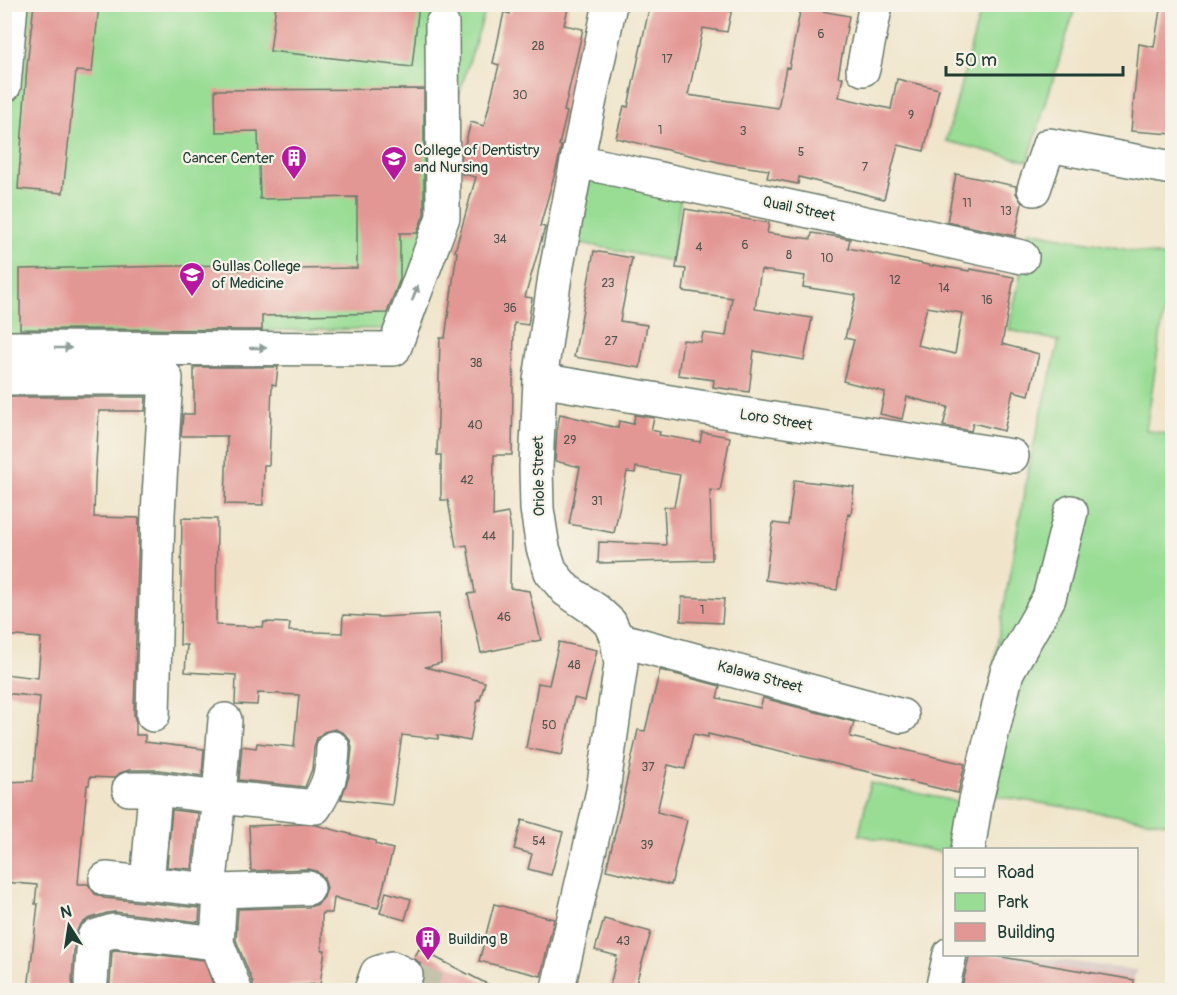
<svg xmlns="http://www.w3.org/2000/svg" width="1177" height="995" viewBox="0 0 1177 995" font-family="Pangolin,sans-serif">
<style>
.industrial{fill:#d1bfbe}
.green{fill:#99dd95;stroke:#5c8d64;stroke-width:1.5}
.building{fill:#e39794;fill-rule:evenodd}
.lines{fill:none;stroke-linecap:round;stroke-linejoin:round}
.minor-tunnel{stroke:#c6c3ad;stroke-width:33;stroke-dasharray:33 16;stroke-linecap:butt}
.minor-casing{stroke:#687869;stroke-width:36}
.minor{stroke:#fff;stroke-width:33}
.oneway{fill:#8f9e9a}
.labels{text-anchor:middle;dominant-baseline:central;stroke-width:4.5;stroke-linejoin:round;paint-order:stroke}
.number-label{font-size:12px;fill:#50544c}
.poi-label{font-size:15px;fill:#1f3d34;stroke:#f7f3e8;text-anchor:start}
.street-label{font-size:15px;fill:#1f3d34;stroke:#f7f3e8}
</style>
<rect width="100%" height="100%" fill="#f7f3e8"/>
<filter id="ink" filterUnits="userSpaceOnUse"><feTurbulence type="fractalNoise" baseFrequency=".0167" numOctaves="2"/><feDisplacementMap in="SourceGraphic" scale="12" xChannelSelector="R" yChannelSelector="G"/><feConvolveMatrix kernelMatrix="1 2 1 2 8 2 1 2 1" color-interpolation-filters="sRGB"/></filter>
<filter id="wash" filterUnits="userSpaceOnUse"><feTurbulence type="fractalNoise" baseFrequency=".008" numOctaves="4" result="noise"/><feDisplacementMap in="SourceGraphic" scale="24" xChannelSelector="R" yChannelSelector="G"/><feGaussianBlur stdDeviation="1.35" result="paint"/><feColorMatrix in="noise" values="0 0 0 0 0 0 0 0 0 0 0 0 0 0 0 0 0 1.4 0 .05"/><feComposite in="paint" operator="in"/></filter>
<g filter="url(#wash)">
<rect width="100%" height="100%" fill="#f0e5cb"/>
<path class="industrial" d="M960,955h57l119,15 -5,20h-179z"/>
<path class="green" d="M10,5h477l-30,96 -14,135 -19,92 -419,7 -1,-253z
M982,5h94l-48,156 -82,-20z
M590,179l91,16 -10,66 -95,-19z
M1029,231l143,27 -26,172 26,5v389l-201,-32 59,-332 29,-119 -50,-11z
M870,783l94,20 -10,46 -10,1v3l-85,-18z"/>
<g id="blocks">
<path class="building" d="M34,4h65l-7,68 -16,-1 -13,122 -45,-4 9,-123z
M276,4h143l-7,63 -142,-16z
M512,4h57l-5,21 19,4 -19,82 3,1 -8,33 2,1 -3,16 -18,64 5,1 -20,70 7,1 -4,27 -14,-2 -2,132h-18l-1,61 15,-3 3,17 -1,58 19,3 12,49 -60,13 -13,-59 7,-1 -8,-48 -11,2 -8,-47h-7v-45h-4l3,-117h5l12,-86 -2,-1 21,-74 -14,-3 -1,-15 10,-37 13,4 15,-61 -6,-2 11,-51 6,2z
M650,4h83l-6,28 -24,-4 -15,67 90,13 8,-41 3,1 12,-61 48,9 -11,61h5l-4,20 52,12 6,-30 42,10 -15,62 -26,-6 -14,54 -85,-22 -1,7 -31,-6 2,-8 -42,-6 -111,-26 8,-32 4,1z
M1161,4h12v130l-42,-3 8,-87 15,3z
M424,89v125l-7,19h-17v46l-13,34 -125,3v14l-242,-1v-60l210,-4v5l127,-2v-71l-97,2 -2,-68 -42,1 -1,-42z
M956,174l60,12v7l6,10 -7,33 -68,-14z
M685,209l84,14 -2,10 44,6 1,-6 27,4 11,2 -2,9 85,18v-1l37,6v-2l44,8 -12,67 37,10 -10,41 -16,-4 -9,40 -31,-8 -2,8 -28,-5 5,-19 -41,-10 -5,22 -22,-5 5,-22 -42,-11 11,-41 -9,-2 11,-43 -53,-8 2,-11 -44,-6 -6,39 57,9 -8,42 -50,-9 -5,41 -36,-5 1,-7 -36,-5 5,-35 18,2 2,-9 23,3 6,-38 -49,-7 3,-22 -10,-1zM927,307l35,6 -7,41 -38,-9z
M594,251l38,7 -12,63 27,4 -7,43 -66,-11z
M194,367h84l-2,18 -4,-1 -3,81h-5l-1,40 -38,-1 2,-68h-46l2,-22h11z
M4,397h142l-1,14h-46l-4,70 -1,36 45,1 -5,197 2,8v12h9v7l59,7 -2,27 -43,-6h-30l-9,3 -6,5 -24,-1 -1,8h-2l-9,99h10l7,10 9,4 96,10 -1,14 -84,-10 -8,1 -19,6 -9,7 -4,10 -3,45 2,9h-46l10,-86h-3l2,-19 -33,-3v-100l29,-1 7,-84 -36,-4v-19l34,4 3,-40 -37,-3z
M560,414l58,14 1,-7 14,3 2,-9 19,3 -3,12 9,2 -1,3 41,7 2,-10 28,5 -10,54 -10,-1 2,70 -114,3 1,-21 67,3 -2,-38h10l6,-32 -44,-8 -1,6 -8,-1 -13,61 -45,-9 11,-57 -25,-6 2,-32z
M794,480l60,7 -3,28 -3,-1 -11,76 -72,-10 8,-57 15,2z
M182,518l35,1 -1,106 47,2 1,-5 26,1 -1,8 53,2 1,-18 38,2 58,-3 2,49 -16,4 60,15 -5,18 -2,-1 -8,42 -32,-6v4l-36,-4 -10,70 -51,-6 8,-23 3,-28 -2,-8 -6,-7 -9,-4 -11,3 -7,6 -3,9 -2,22 -7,18 -66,-7 3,-34 14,2 1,-5 37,4 5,-52 -41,-2 -1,12 -22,-1 1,-29 -51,-3 2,-27h-7z
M682,597l42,2 -2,24 -41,-2z
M559,642l38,8 -12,51 -11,-3 -12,57 -36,-7 12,-65 11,2z
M660,670l60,16 -3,12 43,10 3,-10 91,24 -4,15 115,27 -7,29 -250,-59v3l-15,-3 -8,35 -17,-4 -11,47 30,8 -16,65 -65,-15 19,-77h-1l14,-63 7,1z
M172,810l26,3 -6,56 -25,-2z
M522,820l41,12 -12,43 -23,-6 4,-15 -18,-5z
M302,824l14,1 60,16 -1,3 18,5 -15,59 -44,-10 -2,15h-10v37h3l-5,34 -31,2v4h-36v-7l-17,-43 2,-31 71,-2 9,-3 6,-7 3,-9 -3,-10 -8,-7 -8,-2 -57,2 -2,-45z
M386,892l25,7 -6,21 -25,-7z
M494,904l60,15 -13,57 -62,-15z
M604,919l47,13 -17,58h-25l8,-34 -22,-6z
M419,949l80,41h-83l6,-6 3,-10 -3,-9 -8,-7z
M115,950l89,10 11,30h-108l3,-7 2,-32z
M970,954h15l149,26v10h-173z"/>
</g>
</g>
<g filter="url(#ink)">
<use href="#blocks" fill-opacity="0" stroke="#687869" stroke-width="1.5"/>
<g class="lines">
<path class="minor-tunnel" d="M406,975l31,15"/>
<defs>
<path id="minor" d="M863,69l13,-65
M4,86l7,-82
M577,161l445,96
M1034,189l15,-44 123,23
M4,348l390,1 49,-132 -1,-193
M4,378h162l-8,136 -5,201
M540,380l207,35 265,41
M617,639l285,77
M129,789h28l62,8 6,-77
M968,850l8,-50 31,-128 42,-74 22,-86
M106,879l114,12 88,-3
M147,883l7,-78
M209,890l10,-93 96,10c14,-22 17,-32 18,-59
M220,891l-3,52 18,47
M91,982l3,-45 19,-6 104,12
M558,988l45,-197 18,-127 -4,-25 -7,-16 -13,-12 -31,-21 -15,-18 -8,-24 -6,-39 -1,-42 4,-87 15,-104 22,-115 33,-157
M371,990l6,-17 15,-5 14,7
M942,990l8,-36"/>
</defs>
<use href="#minor" class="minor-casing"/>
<use href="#minor" class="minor"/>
</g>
<defs><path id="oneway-solid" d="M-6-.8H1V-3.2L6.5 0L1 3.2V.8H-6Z" transform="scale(1.5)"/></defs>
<g class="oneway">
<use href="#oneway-solid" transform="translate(415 293) rotate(-69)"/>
<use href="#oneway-solid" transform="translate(63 348)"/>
<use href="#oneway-solid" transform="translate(258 348)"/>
</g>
</g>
<defs>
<symbol id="building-pin" viewBox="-11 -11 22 30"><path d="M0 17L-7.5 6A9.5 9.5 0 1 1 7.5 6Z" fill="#b5179e" stroke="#f7f3e8"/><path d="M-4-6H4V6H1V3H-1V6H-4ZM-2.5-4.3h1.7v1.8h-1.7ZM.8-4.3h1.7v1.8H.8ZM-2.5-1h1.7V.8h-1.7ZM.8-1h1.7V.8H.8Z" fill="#fff"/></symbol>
<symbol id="university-pin" viewBox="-11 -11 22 30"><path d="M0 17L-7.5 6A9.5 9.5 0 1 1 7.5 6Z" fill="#b5179e" stroke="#f7f3e8"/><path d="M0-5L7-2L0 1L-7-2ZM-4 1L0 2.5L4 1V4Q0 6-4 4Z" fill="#fff"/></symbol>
</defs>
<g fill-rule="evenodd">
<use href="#building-pin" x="279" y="143" width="30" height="40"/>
<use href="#university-pin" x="379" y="144" width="30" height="40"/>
<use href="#university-pin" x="177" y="260" width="30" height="40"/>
<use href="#building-pin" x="413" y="924" width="30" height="40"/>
</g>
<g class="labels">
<g class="number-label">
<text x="821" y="34">6</text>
<text x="538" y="46">28</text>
<text x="667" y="59">17</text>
<text x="520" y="95">30</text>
<text x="911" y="115">9</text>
<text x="660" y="130">1</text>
<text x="743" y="131">3</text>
<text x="801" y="152">5</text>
<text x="865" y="167">7</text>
<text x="967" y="203">11</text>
<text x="1006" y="211">13</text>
<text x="500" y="239">34</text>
<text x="745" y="245">6</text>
<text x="699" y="247">4</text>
<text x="789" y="255">8</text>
<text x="827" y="258">10</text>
<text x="895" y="280">12</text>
<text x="608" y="283">23</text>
<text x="944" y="288">14</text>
<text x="987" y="300">16</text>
<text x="510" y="308">36</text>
<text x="611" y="341">27</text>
<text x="476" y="363">38</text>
<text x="475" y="425">40</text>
<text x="570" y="440">29</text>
<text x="467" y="480">42</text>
<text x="597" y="501">31</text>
<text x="489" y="536">44</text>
<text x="702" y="610">1</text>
<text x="504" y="617">46</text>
<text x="574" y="665">48</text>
<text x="549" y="725">50</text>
<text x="648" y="767">37</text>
<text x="539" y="841">54</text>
<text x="647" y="845">39</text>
<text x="623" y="941">43</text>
</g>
<g class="poi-label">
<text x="414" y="150">College of Dentistry<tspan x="414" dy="17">and Nursing</tspan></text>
<text x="274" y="158" text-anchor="end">Cancer Center</text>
<text x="212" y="266">Gullas College<tspan x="212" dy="17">of Medicine</tspan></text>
<text x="448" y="939">Building B</text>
</g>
<g class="street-label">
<text transform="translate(799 209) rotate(12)">Quail Street</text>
<text transform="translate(776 420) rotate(9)">Loro Street</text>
<text transform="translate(539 476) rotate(-91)">Oriole Street</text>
<text transform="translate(760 677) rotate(15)">Kalawa Street</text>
</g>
</g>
<rect width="1177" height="995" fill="none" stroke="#f7f3e8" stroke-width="24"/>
<rect x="943" y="848" width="195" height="108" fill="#f7f3e8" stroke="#a1aaa0" stroke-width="1.5"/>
<rect x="955" y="868" width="30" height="9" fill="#ffffff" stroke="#a1aaa0" stroke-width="1.5"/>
<text x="997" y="878" font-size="18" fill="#1f3d34">Road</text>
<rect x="955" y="893" width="30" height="18" fill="#99dd95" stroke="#a1aaa0" stroke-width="1.5"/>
<text x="997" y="908" font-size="18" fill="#1f3d34">Park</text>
<rect x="955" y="923" width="30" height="18" fill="#e39794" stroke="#a1aaa0" stroke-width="1.5"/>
<text x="997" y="938" font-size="18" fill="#1f3d34">Building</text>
<g transform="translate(69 926) rotate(348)" stroke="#f7f3e8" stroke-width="4.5" paint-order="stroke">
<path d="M0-4.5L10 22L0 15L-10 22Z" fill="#1f3d34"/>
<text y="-9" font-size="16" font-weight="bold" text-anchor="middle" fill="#1f3d34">N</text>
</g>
<path d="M946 66v9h177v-9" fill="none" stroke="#1f3d34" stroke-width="3"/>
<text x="955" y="66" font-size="18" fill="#1f3d34" stroke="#f7f3e8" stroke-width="4.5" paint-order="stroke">50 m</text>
</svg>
